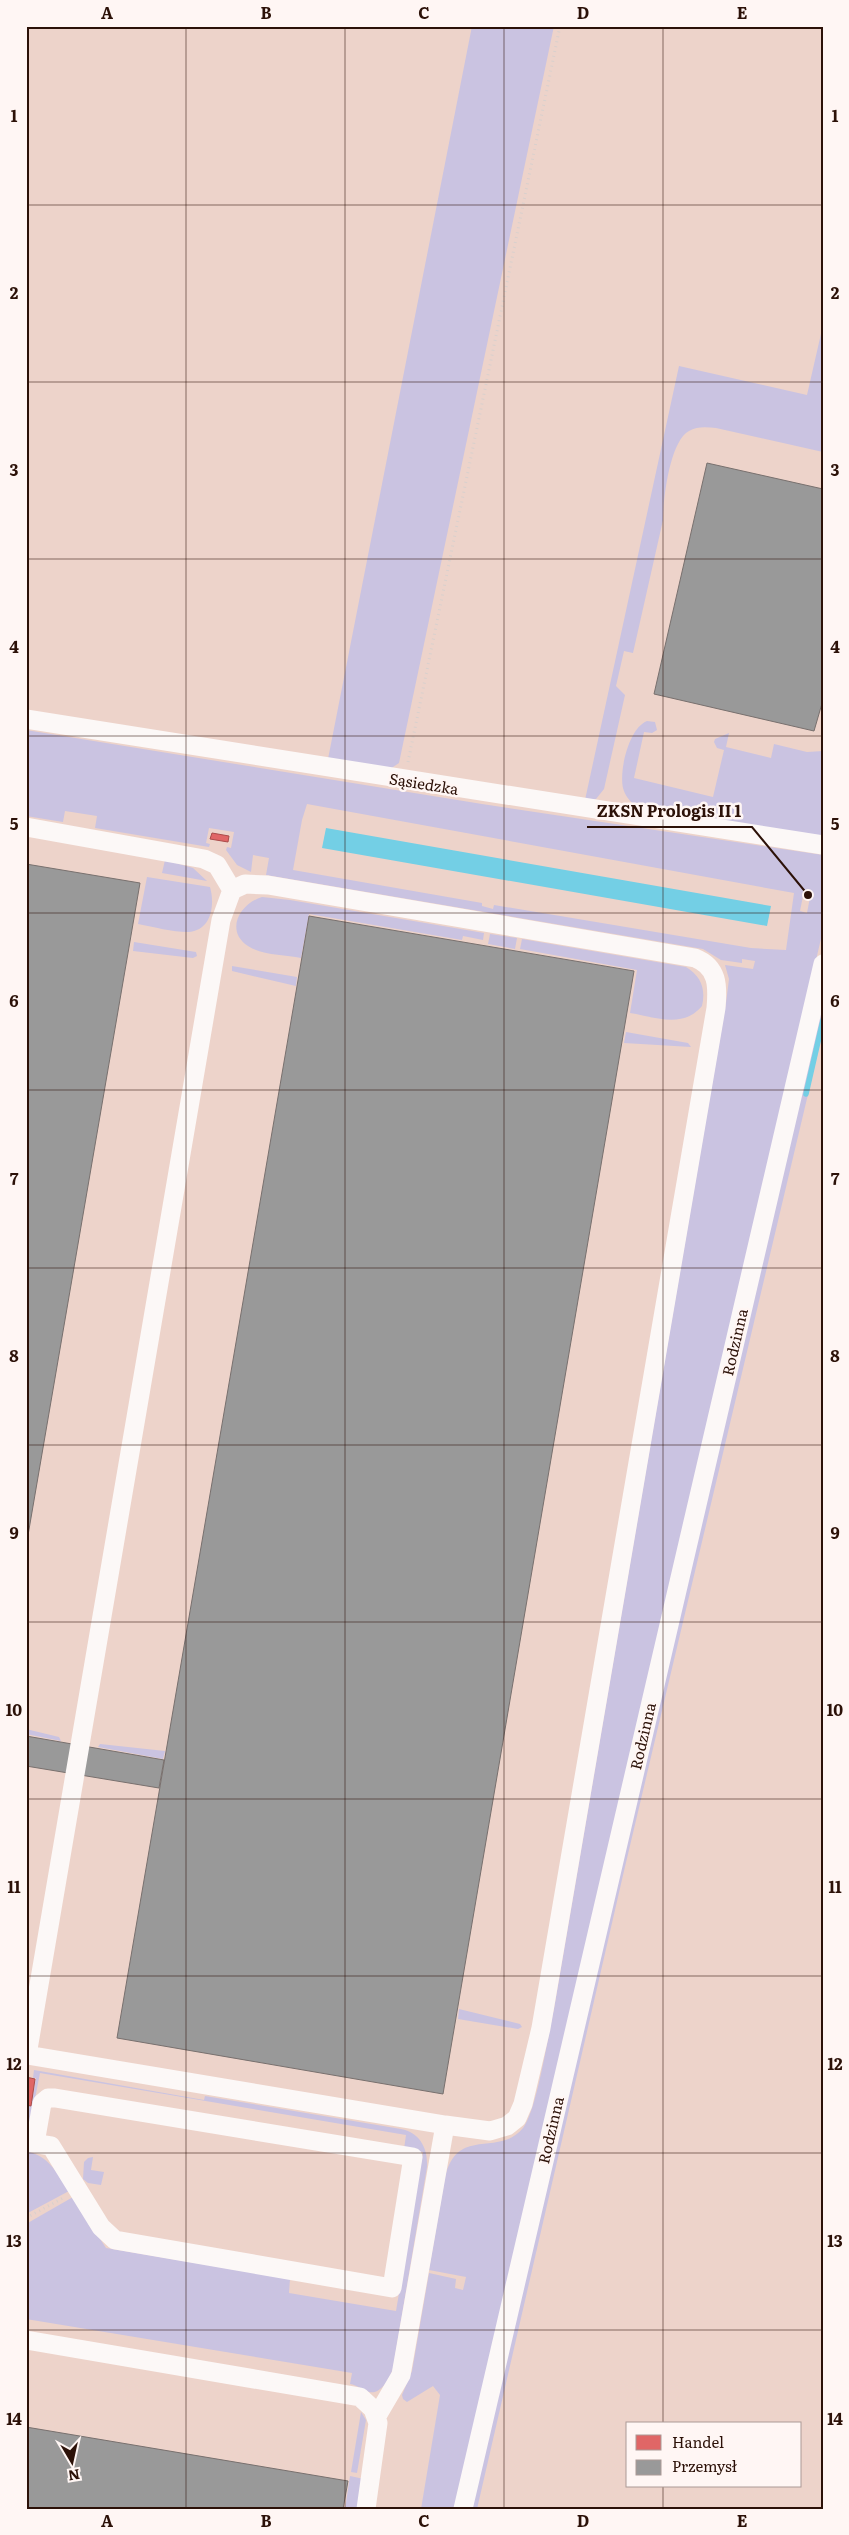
<svg xmlns="http://www.w3.org/2000/svg" width="849" height="2535" viewBox="0 0 849 2535" font-family="Literata,serif">
<style>
.green{fill:#cac3e1;fill-rule:evenodd}
.water{fill:#73cfe5}
.shops{fill:#e06666;stroke:#aa4c4a}
.industry{fill:#999;stroke:#78706e}
.lines{fill:none;stroke-linecap:round;stroke-linejoin:round}
.stream{stroke:#73cfe5;stroke-width:5.5}
.path{stroke:#d9d0cd;stroke-width:3;stroke-dasharray:1 4;stroke-linecap:butt}
.minor{stroke:#fcf8f7;stroke-width:19}
.grid{fill:none;stroke:#2c1108;stroke-width:1;stroke-opacity:0.55}
.labels{text-anchor:middle;dominant-baseline:central;stroke-width:5;stroke-linejoin:round;paint-order:stroke}
.street-label{font-size:15px;fill:#2c1108;stroke:#fff6f4}
.leader{fill:none;stroke:#2c1108;stroke-width:2}
.callout-dot{fill:#2c1108;stroke:#fff6f4;stroke-width:2}
.callout-label{font-size:16px;text-anchor:middle;font-weight:bold;fill:#2c1108;stroke:#fff6f4;stroke-width:5;stroke-linejoin:round;paint-order:stroke}
.neatline{fill:none;stroke:#2c1108;stroke-width:2}
.grid-label{font-size:16px;text-anchor:middle;font-weight:bold;fill:#2c1108}
</style>
<rect width="100%" height="100%" fill="#edd3ca"/>
<path class="green" d="M472,26h82l-155,737 -9,6 -62,-10z
M823,325v127l-107,-24c-9,-1 -19,-2 -27,3 -19,10 -26,68 -26,89l-30,133 -9,-2 -8,35 9,9 -21,94 -8,10 -11,1 94,-434 128,29z
M647,721l8,1 2,8 -5,3 -8,-1 -10,46 79,19 11,-47 -7,-2 -3,-6 1,-3 14,-6 -3,14 45,11 3,-14 33,8 16,-1v85l-187,-29c-6,-6 -11,-11 -13,-19 -4,-18 6,-60 24,-67z
M26,730l456,74 341,51v75l-367,1579h-35l19,-114 -7,-9 -26,16 -4,-3 -1,-4 10,-24 17,-98 27,6 -1,9 8,2 3,-13 -37,-7 16,-92c12,-53 54,-20 78,-50 14,-18 25,-93 31,-119l172,-1006 3,-24 -4,-14 28,4 2,-8 -13,-2v4l-21,-3 -18,-11 -437,-74 3,-17 -16,-3 -2,17 -14,-7 -11,-15 1,-3 4,1 3,-16 -25,-4 -3,15 4,1 -1,3 -114,-19 2,-12 -32,-5 -2,11 -37,-6zM307,804l487,89 -8,57 -35,-2 -257,-43 -1,4 -11,-3v-3l-189,-33 9,-50zM804,891l7,1 -4,21 -7,-2z
M165,860l28,8 14,13 -45,-8z
M147,877l63,10c5,17 2,44 -22,45 -16,0 -34,-5 -50,-8z
M262,897l28,3 194,33 -1,7 -20,-4 -1,4 -153,-26 -8,44c-16,-3 -40,-3 -53,-12 -24,-16 -7,-43 14,-49z
M490,934l27,4 -2,11 -27,-5z
M522,939l164,28c15,9 20,22 16,39 -19,23 -47,11 -72,7l7,-43 -117,-21z
M134,942l62,10 1,4 -4,2 -60,-7z
M232,966l65,11 -1,9 -64,-15z
M823,1000v31l-199,840 -147,638h-6z
M626,1032l62,11 3,4 -67,-4z
M26,1729l33,8 2,4 -35,-7z
M100,1744l65,7 -2,8 -65,-12z
M459,2009l61,15 2,3 -4,2 -60,-10z
M34,2070l170,30 1,-4 196,33c19,4 27,19 26,38l-34,201c-3,10 -12,27 -24,24 -6,-2 -12,-7 -19,-8l2,-11 -326,-54v-95l47,-27 33,51 184,31 -1,14 107,18 27,-159 -19,-3 2,-14 -366,-62 -9,46 -5,9v-22h5l5,-28h-3z
M26,2151c23,5 31,22 43,40l-43,23z
M93,2157l-2,13 13,2 -3,13 -13,-2 -5,-4 1,-17 4,-4z
M361,2412l5,8 -9,53 -6,-1z
M350,2476l14,3 -5,30h-14z"/>
<path class="water" d="M326,828l445,78 -4,20 -445,-78z"/>
<path class="shops" d="M212,833l17,3 -1,6 -18,-3z
M26,2077l9,2 -4,27 -5,-1z"/>
<path class="industry" d="M707,463l116,26v211l-9,31 -160,-37z
M26,864l114,19 -114,664z
M309,916l325,55 -191,1123 -326,-56z
M26,1736l138,24 -5,28 -133,-22z
M26,2427l322,54 -5,28h-317z"/>
<g class="lines">
<path class="stream" d="M806,1094l17,-74"/>
<path class="path" d="M408,762l152,-736
M26,2218l37,-20"/>
<path class="minor" d="M26,719l797,126
M26,827l178,32 13,6 15,25
M26,2055h1l418,70 45,6 17,-5 10,-8 6,-14 18,-76 175,-1020c2,-22 2,-41 -21,-50l-427,-73 -23,-1 -13,6 -11,30 -194,1135
M26,2142l25,4 50,81 14,13 277,48 21,-131 -358,-59h-7l-6,5 -7,40
M26,2340l334,57 13,12 5,14 -12,86
M377,2416l24,-41 44,-250
M463,2509l360,-1545"/>
</g>
<path class="grid" d="M186,26v2483M345,26v2483M504,26v2483M663,26v2398M26,205h797M26,382h797M26,559h797M26,736h797M26,913h797M26,1090h797M26,1268h797M26,1445h797M26,1622h797M26,1799h797M26,1976h797M26,2153h797M26,2330h797M663,2486v23"/>
<g class="labels">
<g class="street-label">
<text transform="translate(424 783) rotate(9)">Sąsiedzka</text>
<text transform="translate(734 1342) rotate(-77)">Rodzinna</text>
<text transform="translate(642 1736) rotate(-77)">Rodzinna</text>
<text transform="translate(550 2130) rotate(-77)">Rodzinna</text>
</g>
</g>
<path class="leader" d="M808 895L752 827H587"/>
<circle class="callout-dot" cx="808" cy="895" r="5"/>
<g class="callout-label">
<text x="669" y="817">ZKSN Prologis II 1</text>
</g>
<rect width="849" height="2535" fill="none" stroke="#fff6f4" stroke-width="55"/>
<rect x="626" y="2422" width="175" height="65" fill="#fff6f4" stroke="#ab9a96"/>
<rect x="636" y="2435" width="25" height="15" fill="#e06666" stroke="#ab9a96"/>
<text x="672" y="2448" font-size="15" fill="#2c1108">Handel</text>
<rect x="636" y="2460" width="25" height="15" fill="#999999" stroke="#ab9a96"/>
<text x="672" y="2472" font-size="15" fill="#2c1108">Przemysł</text>
<g transform="translate(72 2462) rotate(171)" stroke="#fff6f4" stroke-width="4" paint-order="stroke">
<path d="M0-4L9 19L0 12L-9 19Z" fill="#2c1108"/>
<text y="-8" font-size="14" font-weight="bold" text-anchor="middle" fill="#2c1108">N</text>
</g>
<rect x="28" y="28" width="794" height="2480" class="neatline"/>
<g class="grid-label">
<text x="107" y="19">A</text>
<text x="266" y="19">B</text>
<text x="424" y="19">C</text>
<text x="583" y="19">D</text>
<text x="742" y="19">E</text>
<text x="14" y="122">1</text>
<text x="835" y="122">1</text>
<text x="14" y="299">2</text>
<text x="835" y="299">2</text>
<text x="14" y="476">3</text>
<text x="835" y="476">3</text>
<text x="14" y="653">4</text>
<text x="835" y="653">4</text>
<text x="14" y="830">5</text>
<text x="835" y="830">5</text>
<text x="14" y="1007">6</text>
<text x="835" y="1007">6</text>
<text x="14" y="1185">7</text>
<text x="835" y="1185">7</text>
<text x="14" y="1362">8</text>
<text x="835" y="1362">8</text>
<text x="14" y="1539">9</text>
<text x="835" y="1539">9</text>
<text x="14" y="1716">10</text>
<text x="835" y="1716">10</text>
<text x="14" y="1893">11</text>
<text x="835" y="1893">11</text>
<text x="14" y="2070">12</text>
<text x="835" y="2070">12</text>
<text x="14" y="2247">13</text>
<text x="835" y="2247">13</text>
<text x="14" y="2425">14</text>
<text x="835" y="2425">14</text>
<text x="107" y="2527">A</text>
<text x="266" y="2527">B</text>
<text x="424" y="2527">C</text>
<text x="583" y="2527">D</text>
<text x="742" y="2527">E</text>
</g>
</svg>
